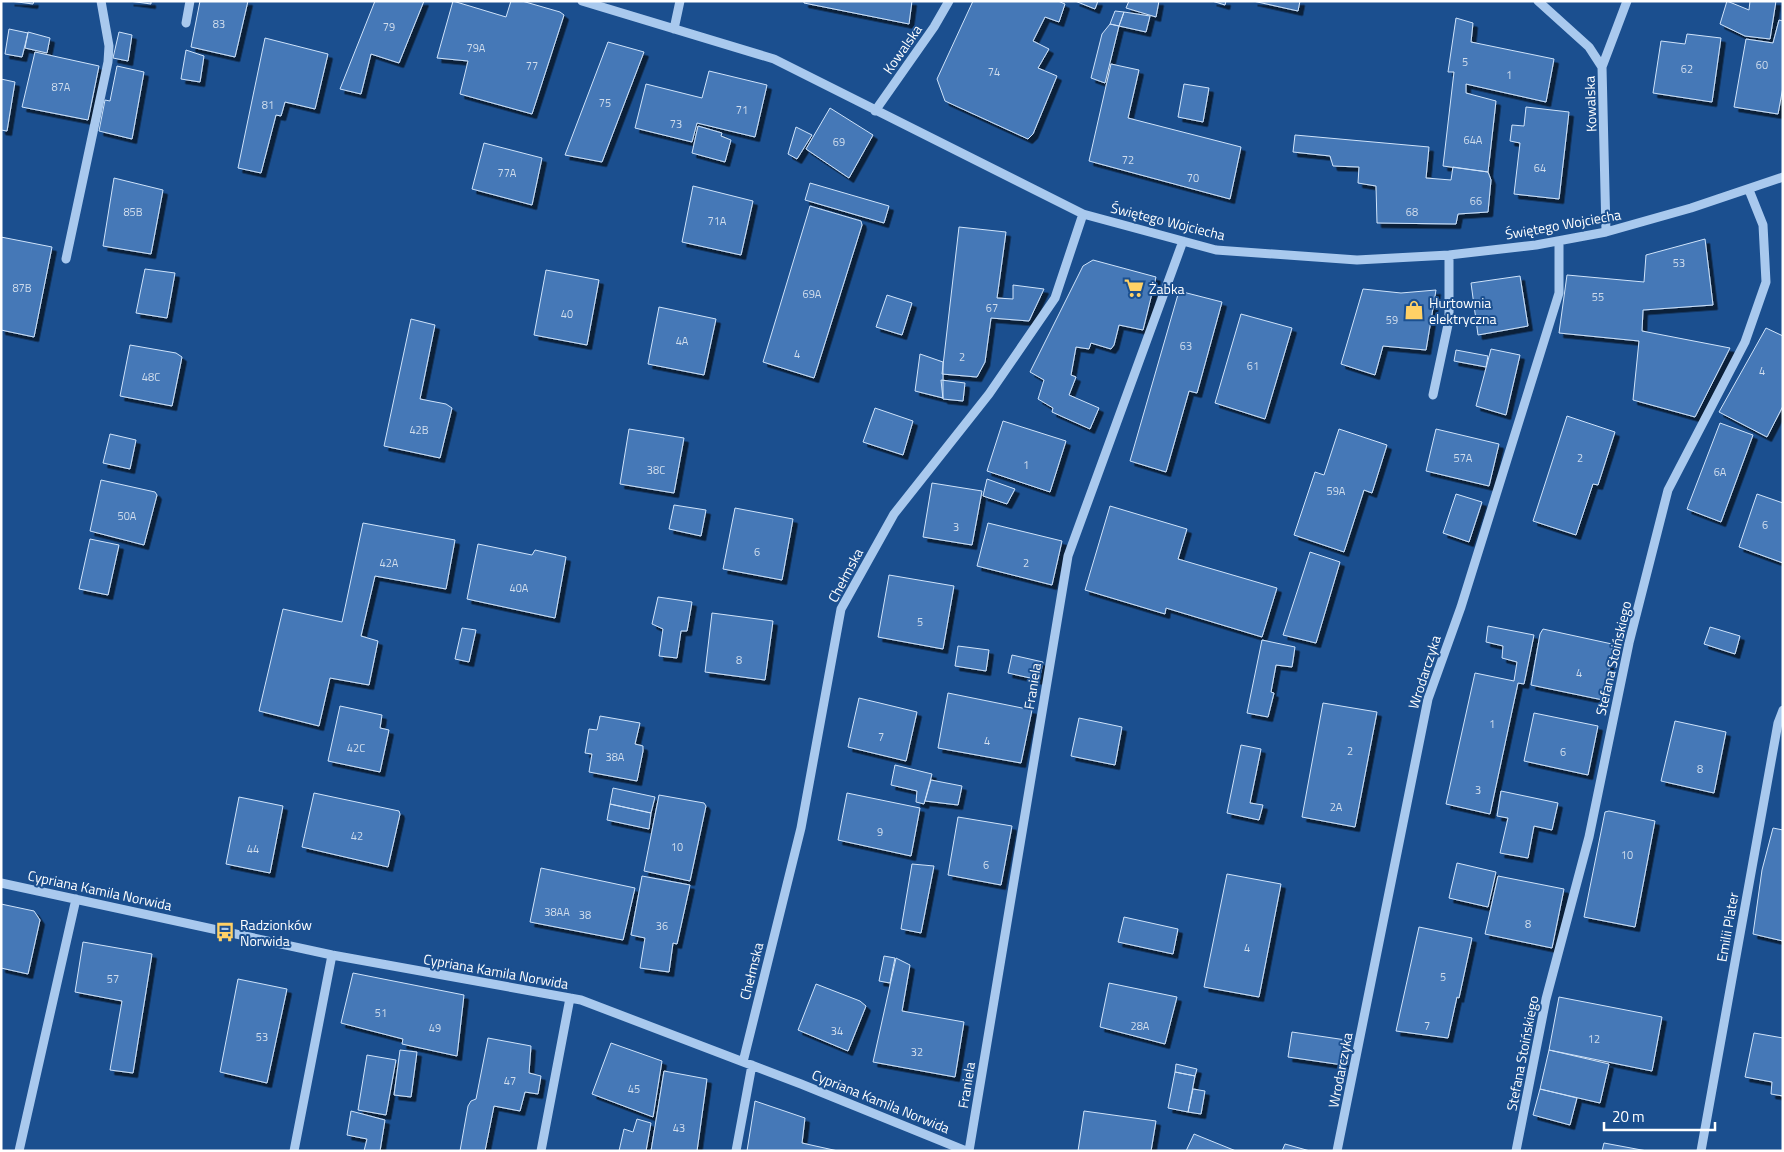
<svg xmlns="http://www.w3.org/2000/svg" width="1784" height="1152" viewBox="0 0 1784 1152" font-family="'Titillium Web',sans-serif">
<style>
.building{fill:#4478b7;stroke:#cfe3fa;filter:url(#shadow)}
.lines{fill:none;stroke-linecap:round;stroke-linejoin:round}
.minor{stroke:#a9c9ee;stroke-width:9}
.labels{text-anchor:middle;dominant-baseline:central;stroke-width:4;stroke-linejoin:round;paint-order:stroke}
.number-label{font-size:11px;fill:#d0dded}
.street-label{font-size:14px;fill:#fff;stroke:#1b4f8f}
.poi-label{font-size:14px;fill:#fff;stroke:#1b4f8f;text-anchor:start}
</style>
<defs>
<filter id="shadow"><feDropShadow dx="4.5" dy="4.5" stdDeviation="0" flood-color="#0009"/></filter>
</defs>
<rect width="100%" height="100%" fill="#1b4f8f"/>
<path class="building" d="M10,1h24l-1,3z
M129,1h22v3z
M200,1h48l-13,56 -44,-10z
M375,1h49l-25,62 -28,-9 -10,40 -21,-5z
M453,1l53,16 5,-16h11l38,11 4,3 -32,99 -72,-20 8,-33 -31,-3z
M804,1h108l-3,23 -105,-21z
M973,1h85l7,3 -6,18 -14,-5 -12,24 16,8 -11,19 19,8 -24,58 -5,5 -83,-38 -8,-22z
M1075,1h23l-3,8z
M1129,1h30l-3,16 -30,-9z
M1212,1h14l-1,4z
M1253,1h47l-2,10z
M1727,1l22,9 1,-9h26l-6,38 -25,-3 -25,-12z
M1115,11l9,1 -5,14 -9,-2z
M1124,12l26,4 -4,16 -27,-6z
M1456,18l17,5 -2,19 83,17 -8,43 -80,-18v9l30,8 -8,71 -45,-6 11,-94h-6z
M1779,20l4,1v66l-5,27 -44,-7 12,-68 27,4z
M1110,24l9,2 -14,57 -14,-5 11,-44z
M9,29l19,4 -6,24 -17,-3z
M28,32l22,6 -3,15 -22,-5z
M119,32l13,3 -4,26 -15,-3z
M1687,34l34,4 -9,64 -59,-9 8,-52 24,3z
M265,38l63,16 -13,55 -30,-7 -4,14 -5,-1 -15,58 -23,-5z
M608,42l36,10 -42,110 -37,-7z
M186,50l18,6 -4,26 -19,-3z
M35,52l64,14 -11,54 -66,-13z
M1111,64l28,6 -11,48 113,29 -11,52 -141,-38z
M117,66l27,6 -12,67 -33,-8 6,-31 5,1z
M709,71l58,14 -12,52 -58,-14 -5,19 -57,-14 11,-44 56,14z
M1,79l14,3 -8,49 -6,-1z
M1184,84l25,4 -6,34 -25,-5z
M1526,107l43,5 -10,87 -45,-5 6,-51 -10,-2 2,-16 12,1z
M830,108l43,27 -24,43 -43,-29z
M698,126l24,7 -1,3 10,4 -6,22 -33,-9z
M796,127l16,8 -15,24 -9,-5z
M1295,135l134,12 -3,31 25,2 2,-13 35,5 3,8 -3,32 -30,2 -2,10 -79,-1 -1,-37 -18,-3 1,-16 -26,-1 -3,-10 -37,-4z
M484,143l58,15 -10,47 -60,-16z
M114,178l49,12 -12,64 -48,-8z
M810,183l79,23 -5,17 -79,-23z
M693,186l60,15 -12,54 -59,-13z
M810,206l51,15 1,4 -48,153 -51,-16z
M959,227l47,5 -9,66 16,1v-14l31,4 -15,32 -38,-3 -6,44 -8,15 -35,-3z
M1,237l51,10 -18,90 -33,-7z
M1705,239l8,66 -70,5 -1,21 88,17 -35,69 -62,-17 6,-59 -80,-8 8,-58 77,7 2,-27z
M1093,260l63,17 -13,53 -24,-5 -5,20 -3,4 -20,-6 -2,6 -13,-2 -5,28 5,2 -7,18 30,13 -9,21 -38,-17 1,-4 -15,-9 6,-19 -14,-8 53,-106z
M145,269l30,4 -8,45 -31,-5z
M546,270l53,10 -12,65 -53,-10z
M1520,276l8,50 -50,9 -7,-52z
M1363,289l38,4 35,-3 -10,60 -43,-4 -8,29 -34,-11z
M1179,291l43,11 -25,91 -8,-2 -23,81 -36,-11z
M887,295l25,8 -10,32 -26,-8z
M659,307l57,12 -12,56 -56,-11z
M1241,314l51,14 -27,91 -50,-16z
M411,319l24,6 -15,74 26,5 6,4 -12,50 -56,-12z
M1766,328l17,8v70l-16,31 -48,-25z
M130,345l46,8 6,4 -10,49 -52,-10z
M1491,349l29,6 -14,60 -30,-9z
M1456,350l32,6 -2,11 -32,-6z
M920,354l23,8v36l-28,-7z
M941,380l24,3 -2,18 -20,-2z
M875,408l38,13 -10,34 -40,-13z
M1567,416l48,16 -17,53 -5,-1 -17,51 -43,-14z
M1003,421l63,20 -16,51 -63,-21z
M1720,423l33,12 -32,87 -34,-13z
M629,429l55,9 -10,55 -54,-9z
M1339,429l48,16 -15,48 -8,-3 -20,62 -50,-17 21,-63 9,3z
M1436,429l63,15 -10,42 -63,-15z
M110,434l26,6 -6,29 -27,-6z
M987,479l28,10 -8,15 -24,-8z
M101,480l54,12 2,3 -13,50 -54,-14z
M932,483l50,8 -10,54 -49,-8z
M1456,494l26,8 -13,40 -26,-9z
M1757,494l26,9v60l-44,-16z
M674,505l32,5 -5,26 -32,-7z
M1110,506l77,23 -9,30 99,29 -15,49 -96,-29 -1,6 -80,-24z
M735,508l58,11 -11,61 -59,-11z
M363,523l92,17 -9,49 -71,-13 -14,60 17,5 -9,44 -39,-7 -11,48 -60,-15 24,-102 59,13z
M988,523l74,18 -10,44 -75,-19z
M90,539l29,6 -11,50 -29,-6z
M478,544l54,11 3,-5 31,7 -11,61 -88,-19z
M1310,552l30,10 -24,81 -33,-8z
M889,575l65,11 -11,63 -65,-12z
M658,597l34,5 -5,29h-6l-4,27 -18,-2 4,-27 -11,-5z
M712,613l61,8 -8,59 -60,-8z
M1488,626l46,9 -10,49 -6,-1 -28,131 -44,-10 29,-131 39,8 3,-19 -15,-4 1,-12 -17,-4z
M1710,627l30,9 -5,18 -31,-10z
M462,628l14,2 -7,32 -14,-3z
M1543,629l69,15v10l-9,46 -72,-15 9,-51z
M1262,640l33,7 -3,20 -16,-2 -5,27 3,1 -6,24 -21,-4z
M958,646l31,4 -3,21 -31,-5z
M1012,655l31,7 -4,18 -31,-7z
M948,693l84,17 -11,53 -83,-15z
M859,698l58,14 -11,49 -58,-14z
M1323,703l54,9 -22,115 -53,-10z
M340,706l42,9 -2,13 9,2 -9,42 -52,-11z
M1534,713l64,13 -10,49 -64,-14z
M600,716l40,7 -5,21 8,2v5l-6,30 -48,-9 3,-18 -7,-1 4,-24 8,1z
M1079,718l43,9 -7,38 -44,-9z
M1675,721l51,11 -12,61 -53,-12z
M1241,745l20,4 -11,54 13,2 -4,15 -32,-7z
M895,765l37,9 -8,30 -8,-2 1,-11 -26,-6z
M931,780l31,6 -4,19 -33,-4z
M613,788l42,9 -4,16 -41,-9z
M1501,791l57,12 -6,27 -18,-4 -6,32 -28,-5 8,-35 -11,-2z
M314,793l85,18 1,3 -12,53 -86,-20z
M847,793l73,15 -9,48 -73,-16z
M659,795l45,8 2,3 -16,75 -46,-10z
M239,797l44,9 -13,67 -44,-9z
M610,804l41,9 -2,16 -42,-9z
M1609,811l46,10 -20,106 -51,-10 21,-105z
M958,817l54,9 -11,59 -53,-10z
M1773,828l10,2v111l-30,-7 9,-64z
M1457,863l39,9 -8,35 -39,-9z
M912,864l22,2 -13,67 -20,-4z
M541,868l94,20 -12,52 -93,-18z
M1227,874l54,10 -22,113 -55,-10z
M642,876l48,9 -13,59 -4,-1 -4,29 -29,-4 5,-30 -14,-3z
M1498,876l66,13 -12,59 -67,-14z
M1,904l33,7 6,9 -12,54 -27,-6z
M1124,917l54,12 -5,25 -55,-12z
M1419,927l53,11 -13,60 -2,-1 -9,41 -52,-7z
M83,942l69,12 -19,119 -23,-3 12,-69 -47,-9z
M884,956l11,2 -5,25 -11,-2z
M896,958l14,7 -8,46 62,11 -9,55 -82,-15z
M353,973l111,22 -7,61 -55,-12 1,-5 -62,-16z
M238,979l49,10 -20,94 -47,-11z
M1109,983l68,14 -12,47 -65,-17z
M816,984l44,17 6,5 -18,45 -50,-21z
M1559,997l103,20 -10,54 -103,-21z
M1292,1032l54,8 -3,25 -55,-8z
M1754,1033l29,5v58l-12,-2 1,-12 -27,-5z
M488,1038l43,8 -2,27 12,3 -3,18 -13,-2 -5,19 -26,-5 -9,45h-25l8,-45 3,-5 5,-2z
M611,1043l51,18 -9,56 -61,-23z
M400,1050l17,2 -6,45 -17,-2z
M1549,1050l60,14 -9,39 -60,-14z
M367,1055l29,5 -10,55 -28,-5z
M1176,1064l21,5 -2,7 -20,-4z
M664,1071l43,8 -10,72h-46z
M1175,1072l20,4 -7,36 -20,-4z
M1193,1089l12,2 -4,23 -13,-2z
M1540,1089l37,9 -7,27 -37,-10z
M755,1101l50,17 -3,25 36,8h-91z
M351,1111l34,9 -5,31h-16l3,-12 -20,-4z
M1084,1111l72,10 -5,30h-73z
M637,1119l14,4 -5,28h-27l5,-22 9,3z
M1194,1134l42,17h-50z
M1604,1143l43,8h-45z
M1285,1144l25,7h-28z"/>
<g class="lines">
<path class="minor" d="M582,1l192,58 309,155 133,36 141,10 92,-5 87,-10 70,-13 85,-24 92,-31
M1538,1l51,46 13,20 4,165
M186,23l4,-22
M674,29l6,-28
M1602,67l25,-66
M875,111l59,-84 15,-26
M66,259l42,-197 1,-16 -8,-45
M1433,395l16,-75v-65
M1,883l331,72 249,45 220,84 165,67
M743,1062l58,-234 40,-219 53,-95 95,-120 66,-96 28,-84
M19,1151l57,-252
M294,1151l38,-196
M541,1151l29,-153
M736,1151l16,-86
M969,1151l99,-595 115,-315
M1337,1151l91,-452 33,-92 98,-314v-52
M1516,1151l30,-152 43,-162 40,-194 39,-153 77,-148 21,-60 -3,-57 -14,-35
M1701,1151l77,-428 5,-13"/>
</g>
<defs>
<symbol id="supermarket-bare" viewBox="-9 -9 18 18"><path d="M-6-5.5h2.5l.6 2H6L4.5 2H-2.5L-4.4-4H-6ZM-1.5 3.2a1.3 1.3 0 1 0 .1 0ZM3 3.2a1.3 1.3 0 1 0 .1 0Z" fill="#ffd166" stroke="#1b4f8f" stroke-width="2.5" paint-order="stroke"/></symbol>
<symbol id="shop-bare" viewBox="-9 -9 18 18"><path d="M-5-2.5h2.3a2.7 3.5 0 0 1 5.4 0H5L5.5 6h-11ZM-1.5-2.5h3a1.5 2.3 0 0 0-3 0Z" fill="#ffd166" stroke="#1b4f8f" stroke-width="2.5" paint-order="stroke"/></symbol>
<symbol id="bus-bare" viewBox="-9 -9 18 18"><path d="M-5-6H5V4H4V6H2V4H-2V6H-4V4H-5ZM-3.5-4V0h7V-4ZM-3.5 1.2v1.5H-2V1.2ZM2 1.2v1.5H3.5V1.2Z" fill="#ffd166" stroke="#1b4f8f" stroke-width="2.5" paint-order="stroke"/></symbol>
</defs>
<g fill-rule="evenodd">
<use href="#supermarket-bare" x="1120" y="274" width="28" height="28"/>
<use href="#shop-bare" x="1400" y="296" width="28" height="28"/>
<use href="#bus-bare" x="211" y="918" width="28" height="28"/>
</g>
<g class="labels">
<g class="number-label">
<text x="219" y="24">83</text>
<text x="389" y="27">79</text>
<text x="476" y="48">79A</text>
<text x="1465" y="62">5</text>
<text x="1762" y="65">60</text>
<text x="532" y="66">77</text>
<text x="1687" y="69">62</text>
<text x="994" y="72">74</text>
<text x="1509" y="75">1</text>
<text x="61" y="87">87A</text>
<text x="605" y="103">75</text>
<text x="268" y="105">81</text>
<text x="742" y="110">71</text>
<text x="676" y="124">73</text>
<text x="1473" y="140">64A</text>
<text x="839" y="142">69</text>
<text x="1128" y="160">72</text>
<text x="1540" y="168">64</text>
<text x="507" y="173">77A</text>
<text x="1193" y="178">70</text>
<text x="1476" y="201">66</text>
<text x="133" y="212">85B</text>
<text x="1412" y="212">68</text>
<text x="717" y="221">71A</text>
<text x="1679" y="263">53</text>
<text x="22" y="288">87B</text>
<text x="812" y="294">69A</text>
<text x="1598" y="297">55</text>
<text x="992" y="308">67</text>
<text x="567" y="314">40</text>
<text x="1392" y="320">59</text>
<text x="682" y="341">4A</text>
<text x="1186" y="346">63</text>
<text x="797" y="354">4</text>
<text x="962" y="357">2</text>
<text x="1253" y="366">61</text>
<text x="1762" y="371">4</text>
<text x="151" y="377">48C</text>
<text x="419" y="430">42B</text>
<text x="1463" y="458">57A</text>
<text x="1580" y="458">2</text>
<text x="1026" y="465">1</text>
<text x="656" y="470">38C</text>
<text x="1720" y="472">6A</text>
<text x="1336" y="491">59A</text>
<text x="127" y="516">50A</text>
<text x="1765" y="525">6</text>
<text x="956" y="527">3</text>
<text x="757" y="552">6</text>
<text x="389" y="563">42A</text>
<text x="1026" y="563">2</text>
<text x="519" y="588">40A</text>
<text x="920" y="622">5</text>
<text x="739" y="660">8</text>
<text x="1579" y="673">4</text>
<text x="1492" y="724">1</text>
<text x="881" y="737">7</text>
<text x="987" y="741">4</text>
<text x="356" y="748">42C</text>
<text x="1350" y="751">2</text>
<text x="1563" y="752">6</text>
<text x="615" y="757">38A</text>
<text x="1700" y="769">8</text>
<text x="1478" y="790">3</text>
<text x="1336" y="807">2A</text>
<text x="880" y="832">9</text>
<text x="357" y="836">42</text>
<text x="677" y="847">10</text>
<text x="253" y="849">44</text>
<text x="1627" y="855">10</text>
<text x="986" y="865">6</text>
<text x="557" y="912">38AA</text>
<text x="585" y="915">38</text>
<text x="1528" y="924">8</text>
<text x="662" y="926">36</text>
<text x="1247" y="948">4</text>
<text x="1443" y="977">5</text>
<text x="113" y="979">57</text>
<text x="381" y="1013">51</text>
<text x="1140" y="1026">28A</text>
<text x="1427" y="1026">7</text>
<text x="435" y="1028">49</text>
<text x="837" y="1031">34</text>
<text x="262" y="1037">53</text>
<text x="1594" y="1039">12</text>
<text x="917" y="1052">32</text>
<text x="510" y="1081">47</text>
<text x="634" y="1089">45</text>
<text x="679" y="1128">43</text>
</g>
<g class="street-label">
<text transform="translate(902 49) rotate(-55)">Kowalska</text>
<text transform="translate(1590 104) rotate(-92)">Kowalska</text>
<text transform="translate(1168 221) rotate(14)">Świętego Wojciecha</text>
<text transform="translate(1563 224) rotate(-10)">Świętego Wojciecha</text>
<text transform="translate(845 575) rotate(-62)">Chełmska</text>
<text transform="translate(1613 658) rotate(-77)">Stefana Stoińskiego</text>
<text transform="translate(1424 672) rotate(-72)">Wrodarczyka</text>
<text transform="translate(1032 686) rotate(-81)">Franiela</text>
<text transform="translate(100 890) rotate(12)">Cypriana Kamila Norwida</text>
<text transform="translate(1727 927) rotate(-80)">Emilii Plater</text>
<text transform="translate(496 971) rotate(10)">Cypriana Kamila Norwida</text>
<text transform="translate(751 971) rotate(-76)">Chełmska</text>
<text transform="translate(1522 1053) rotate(-79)">Stefana Stoińskiego</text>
<text transform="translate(1340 1070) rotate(-79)">Wrodarczyka</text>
<text transform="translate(966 1085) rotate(-81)">Franiela</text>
<text transform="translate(881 1101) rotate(22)">Cypriana Kamila Norwida</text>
</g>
<g class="poi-label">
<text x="1149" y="288">Żabka</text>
<text x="1429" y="302">Hurtownia<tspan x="1429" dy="16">elektryczna</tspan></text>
<text x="240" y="924">Radzionków<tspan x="240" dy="16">Norwida</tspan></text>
</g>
</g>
<rect width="1784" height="1152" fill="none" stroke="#ffffff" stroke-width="5"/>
<path d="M1604 1122v8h111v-8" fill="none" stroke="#ffffff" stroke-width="2.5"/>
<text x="1612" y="1122" font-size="15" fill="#ffffff" stroke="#1b4f8f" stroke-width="4" paint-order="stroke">20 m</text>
</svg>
